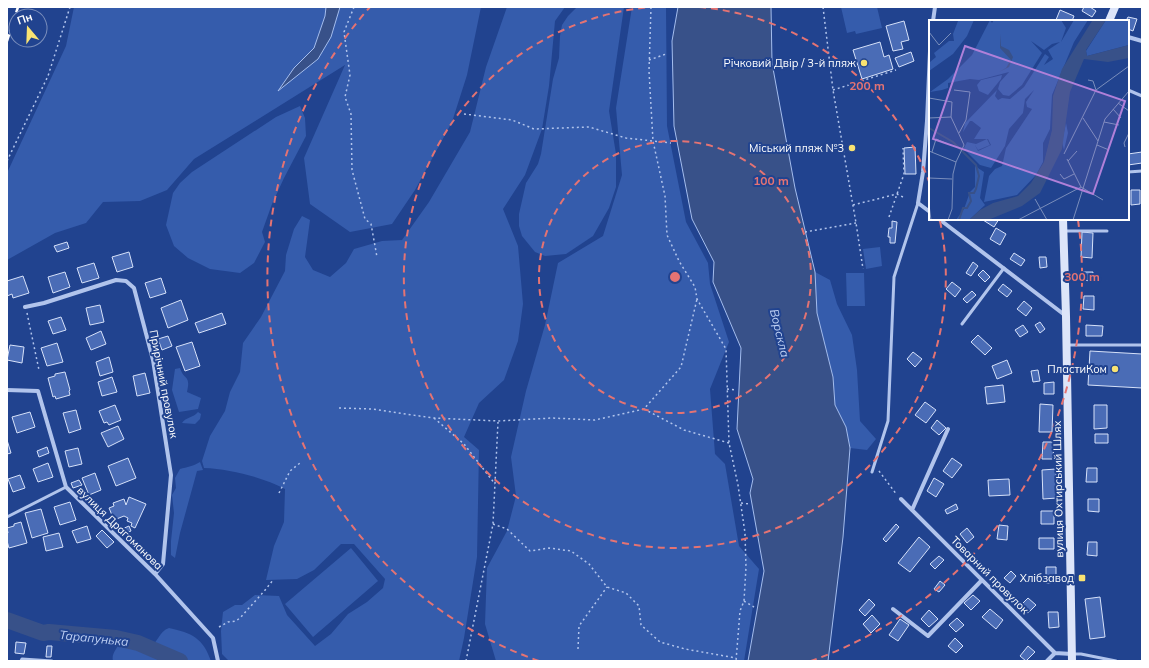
<svg xmlns="http://www.w3.org/2000/svg" width="1149" height="668" viewBox="0 0 1149 668" font-family="Mulish,sans-serif">
<style>
.green{fill:#355cac}
.water{fill:#385189;stroke:#a4bdee}
.lines{fill:none;stroke-linecap:round;stroke-linejoin:round}
.river{stroke:#385189;stroke-width:16}
.building{fill:#4a6cb6;stroke:#d6e1f9}
.path{stroke:#b1c4ec;stroke-width:1.5;stroke-dasharray:2 3;stroke-linecap:butt}
.lane{stroke:#b1c4ec;stroke-width:3}
.street{stroke:#b1c4ec;stroke-width:4}
.secondary{stroke:#dde5f9;stroke-width:8}
.rail{stroke:#fff;stroke-width:2.5;stroke-dasharray:7 3;stroke-linecap:butt}
.ring{fill:none;stroke:#e47373;stroke-width:2;stroke-dasharray:7 5}
.poi-dot{fill:#f9e372;stroke:#21438f;stroke-width:1.5}
.labels{text-anchor:middle;dominant-baseline:central;stroke-width:4;stroke-linejoin:round;paint-order:stroke}
.poi-label{font-size:11px;fill:#fff;stroke:#21438f;text-anchor:end}
.street-label{font-size:11px;fill:#fff;stroke:#21438f}
.water-label{font-size:12px;font-style:italic;fill:#bdcff3;stroke:#21438f}
.inset-river{fill:none;stroke:#385189;stroke-width:2}
.inset-road{fill:none;stroke:#7a8ebc;stroke-width:1}
.view{fill:#b080d9;fill-opacity:0.15;stroke:#b080d9;stroke-width:2}
.inset-edge{fill:none;stroke:#fff;stroke-width:2}
.centre{fill:#e47373;stroke:#21438f;stroke-width:2}
.ring-label{font-size:12px;text-anchor:middle;font-weight:bold;fill:#e47373;stroke:#21438f;stroke-width:4;stroke-linejoin:round;paint-order:stroke}
</style>
<rect width="100%" height="100%" fill="#21438f"/>
<path class="green" d="M74,7h407l-14,68 -15,47 -37,68 -23,34 -42,8 -40,-28 -6,-46 41,-93 -151,94 -27,31 -27,11 -37,1 -17,21 -31,10 -48,27v-87l59,-127z
M507,7h58l-10,14 -6,65 -7,43 -17,46 -22,34 15,37 5,58 -5,37 -14,39 -25,23 -15,34 15,13 -2,107 -13,81 -5,23h-230l-7,-7 -1,-23 2,-19 12,-7h7l13,-10 24,1 8,19 28,31 16,-12 17,-20 19,-12 16,-14 2,-9 -31,-35h-13l-27,26 -17,9 -31,1 8,-34 10,-24 1,-33c-23,-12 -55,-20 -81,-21l-2,-7 8,-25 15,-25 5,-19 10,-20 3,-29 18,-26 24,-46 1,-16 8,-26 8,-13 8,4 -5,37 8,13 17,7 16,-14 8,-14 28,-8 20,-1 27,-38 41,-70 16,-65z
M577,7h47l-15,104 7,43v33l-7,21 -16,28 -27,18 -21,2 -10,-4 -13,-16 -3,-10v-12l7,-31 12,-19 3,-10 12,-75 6,-21 1,-22 2,-11 6,-9z
M632,7h34l1,119 19,96 22,41 2,21 19,58 -19,47 5,65 10,10 14,82 20,23 -15,92h-248l-11,-37 2,-56 20,-37 9,-35 -5,-39 15,-66 19,-66 13,-62 45,-27 19,-61 -6,-67z
M841,7h36l5,21 -26,6 -1,-3 -8,2z
M300,106l5,12 1,18 -22,42 -12,26 -10,28 3,10 -11,21 -14,10 -30,-4 -22,-11 -14,-12 -8,-21 7,-32 7,-10 12,-11 84,-55z
M880,247l2,19 -16,3 -3,-20z
M815,272l15,8 7,24 15,31 5,35 3,51 16,18 -9,11 -17,-2 -4,-21 -11,-22 -2,-29 -16,-63z
M846,273h18l1,33h-18z
M180,368c4,13 11,6 7,24l14,6 -3,11 -19,3 -7,-22 3,-21z
M198,412l3,2 -1,5 -5,5 -13,-1c4,-6 11,-5 16,-11z
M200,462l3,8 -6,1 -17,62 -5,25 -4,-3v-14l3,-28 -2,-18 4,-7 -1,-10 5,-9c7,-2 14,-3 20,-7z
M351,548l27,33 -65,56 -28,-33z
M169,628c23,5 34,10 42,33h-98c-1,-5 0,-7 3,-12 8,-14 23,0 35,-4 7,-2 8,-14 18,-17z"/>
<path class="water" d="M326,7h14l-9,30 -13,22 -40,32 16,-23 20,-20 11,-32z
M678,7h93l1,56 23,125 20,84 2,41 16,64 2,28 11,22 4,21 -7,89 -15,124h-80l16,-90 -14,-78 3,-14 -16,-50 4,-81 -28,-66 1,-20 -22,-43 -18,-93 -2,-85z"/>
<g class="lines">
<path class="river" d="M7,620l36,13 6,-1 67,6 22,5 42,18"/>
</g>
<path class="building" d="M1084,7h6l6,4 -4,6 -10,-6z
M1060,10l14,6 -2,5 -16,-1z
M1128,17l9,2 -4,12 -5,-2v-8h-2z
M904,21l5,19 -8,2 2,7 -10,2 -7,-25z
M880,42l4,15 5,-2 4,14 -31,10 -9,-29z
M911,52l3,9 -15,6 -4,-9z
M915,147l1,27h-11l-1,-26z
M1142,152v11l-14,2v-11z
M1131,190h9v14l-9,1z
M984,219h15l-5,8 -11,-7z
M892,221l5,1 -2,21h-5v-6h-2l1,-9h3z
M996,228l10,6 -6,11 -10,-6z
M1082,232l11,1 -1,25 -11,-1z
M67,242l2,6 -12,4 -3,-6z
M129,252l4,15 -16,5 -5,-15z
M1014,253l11,7 -4,6 -11,-7z
M1039,257h7l1,10 -7,1z
M973,262l5,4 -7,10 -5,-3z
M94,263l5,15 -17,5 -5,-15z
M983,270l7,7 -5,5 -7,-7z
M65,272l5,15 -17,6 -5,-16z
M1081,272h12l-1,9 -11,-1z
M23,276l6,17 -16,5 -1,-4 -5,2v-15z
M161,278l5,15 -16,5 -5,-15z
M952,282l9,7 -6,8 -9,-8z
M1003,284l9,7 -5,6 -9,-7z
M972,291l4,4 -9,8 -4,-4z
M1084,296h10v14l-11,-1z
M181,300l7,20 -20,8 -7,-20z
M1024,301l8,7 -6,8 -9,-7z
M100,305l4,17 -14,3 -4,-17z
M222,313l4,11 -27,9 -4,-10z
M61,317l5,13 -13,4 -5,-13z
M1040,322l5,7 -5,4 -5,-8z
M1023,325l5,7 -8,5 -5,-7z
M1086,325l17,1 -1,10h-16z
M101,331l5,13 -15,6 -5,-12z
M978,335l14,13 -7,7 -14,-13z
M168,336l4,10 -10,4 -4,-11z
M192,342l8,24 -15,5 -9,-24z
M57,343l6,19 -16,4 -6,-18z
M10,345l14,2 -2,16 -15,-3z
M1090,351l52,3v34l-54,-3z
M913,352l9,7 -7,8 -8,-8z
M109,357l4,15 -13,4 -4,-14z
M1007,360l5,13 -15,6 -5,-13z
M1038,370l2,11 -7,1 -2,-11z
M65,372l5,18 -1,1 1,4 -14,4 -1,-3 -2,1 -5,-19 7,-2v-2z
M145,373l5,20 -13,3 -4,-20z
M112,377l5,15 -15,4 -4,-14z
M1054,382v12h-10v-11z
M1003,385l2,17 -18,2 -2,-17z
M925,402l11,8 -10,13 -11,-8z
M1040,404l13,1 -1,27h-13z
M115,405l6,15 -12,5 -2,-3 -3,1 -5,-12z
M1094,405h13v23l-13,1z
M76,410l5,19 -12,4 -6,-20z
M30,412l5,15 -18,6 -5,-16z
M937,420l9,8 -7,7 -8,-7z
M118,426l6,13 -16,8 -7,-14z
M1095,434h13v9h-13z
M7,440l4,13 -4,1z
M1043,442h11l-1,17h-11z
M47,447l2,6 -10,4 -2,-6z
M78,448l4,16 -13,3 -4,-16z
M128,458l8,20 -20,8 -8,-20z
M952,458l10,7 -10,13 -9,-7z
M48,463l5,14 -15,5 -5,-13z
M1087,468h10v14h-11z
M1056,469l1,29 -14,1 -1,-29z
M95,473l6,17 -12,5 -7,-17z
M20,475l5,13 -12,4 -5,-13z
M934,478l10,6 -8,13 -9,-6z
M1009,479l1,16 -21,1 -1,-16z
M79,480l3,5 -9,3 -2,-5z
M129,497l17,7 -11,24 -4,-2 1,-3 -5,-2 1,-3 -4,-2 -10,4 -5,-12 5,-2 -1,-3 11,-4 2,6z
M1088,499h11v13l-11,-1z
M70,502l6,18 -16,5 -6,-18z
M956,504l2,5 -11,5 -2,-4z
M41,509l7,24 -16,5 -7,-25z
M1041,511h13v13h-13z
M21,522l6,21 -18,5 -2,-7v-7l1,-1 -1,-5 7,-2v-2z
M896,524l3,3 -13,15 -3,-3z
M999,525l9,1 -1,14 -10,-1z
M87,526l4,13 -14,4 -5,-12z
M129,526l2,5 -7,3 -2,-5z
M967,528l7,9 -7,6 -7,-9z
M102,530l12,12 -7,6 -11,-12z
M59,533l4,14 -17,4 -3,-14z
M919,537l11,10 -20,25 -12,-9z
M1039,538h15v11h-15z
M1088,542h9v14l-10,-1z
M939,556l5,4 -9,9 -5,-5z
M1046,567h10v16h-10z
M1011,571l5,5 -6,7 -6,-5z
M940,581l5,4 -6,7 -5,-3z
M973,595l7,6 -9,9 -7,-7z
M1100,597l5,40 -15,2 -5,-40z
M1028,598l8,7 -8,8 -8,-7z
M869,599l6,6 -10,11 -6,-6z
M990,609l13,11 -7,9 -14,-12z
M929,610l9,9 -9,8 -8,-8z
M1048,612h10l1,15 -10,1z
M872,615l8,9 -9,9 -8,-9z
M957,618l7,7 -8,7 -7,-7z
M900,619l9,6 -11,16 -9,-6z
M955,638l8,8 -7,7 -8,-7z
M16,642l10,1 -2,11 -9,-1z
M47,646h5l-1,11h-5z
M1028,646l7,6 -9,9 -6,-5z"/>
<g class="lines">
<path class="path" d="M354,7l-10,25 6,43 -5,22 6,17 1,56 13,49 6,5 6,33
M651,7l-2,64 4,70 12,55 2,39 12,26 16,26 2,12 29,50 3,94 9,42 7,48 1,34 -2,34 -4,10 -4,50
M823,7l10,83 23,133 7,46
M649,60l17,-6
M833,90l63,-20
M464,114l48,6 22,9 55,-2 37,11 45,5
M7,161l41,-85 22,-69
M853,205l44,-11 8,4
M889,217l15,-43 -1,-26
M805,232l51,-9
M27,313l12,57
M727,389l9,1
M339,408l33,1 61,9 65,3 54,-3 43,2 49,-11 37,-42 16,-68
M644,409l40,21 45,13
M434,418l30,26 31,40
M879,471l18,24
M279,493l11,-22 10,-8
M741,503l8,1
M493,524l14,5 23,22 19,-3 22,3 18,13 18,23 19,6 13,13 2,19 19,17 25,7 51,9
M744,601l10,6
M219,627l9,-5 8,-1 5,-4 25,-28 7,-9
M578,649l1,-23 28,-39
M466,661l27,-137 5,-102"/>
<path class="lane" d="M1128,90l14,6
M1128,172l14,-1
M1064,231h43
M962,324l42,-56
M1067,345h75
M872,472l16,-51 6,-144 24,-74
M7,517l59,-30
M1073,654h8l35,7
M21,661l1,-2 30,2"/>
<path class="street" d="M933,21l2,-14
M1128,37l14,4
M930,51l-3,70 -4,51 -5,31 12,9
M939,219l127,97
M25,307l19,-4 72,-23 10,1 8,7 19,72 18,115 -8,89 -8,10
M7,390l31,1 28,96 89,87 58,64 5,23
M901,499l154,154 17,1
M912,510l36,-81
M893,609l35,27 54,-56
M1047,661l8,-8"/>
<path class="secondary" d="M1109,21l6,-14
M1063,219l3,97 6,345"/>
<path class="rail" d="M7,41l11,-34"/>
</g>
<g class="ring">
<circle cx="675" cy="277" r="136"/>
<path d="M699 7A271 271 0 0 1 930 184M940 221A271 271 0 1 1 651 7"/>
<path d="M539 661A407 407 0 0 1 370 7M1078 220A407 407 0 0 1 811 661"/>
</g>
<g class="poi-dot">
<circle cx="864" cy="63" r="4"/>
<circle cx="852" cy="148" r="4"/>
<circle cx="1115" cy="369" r="4"/>
<rect x="1078" y="574" width="8" height="8" rx="2"/>
</g>
<g class="labels">
<g class="poi-label">
<text x="856" y="63">Річковий Двір / 3-й пляж</text>
<text x="844" y="148">Міський пляж №3</text>
<text x="1107" y="369">ПластиКом</text>
<text x="1074" y="578">Хлібзавод</text>
</g>
<g class="street-label">
<text transform="translate(164 384) rotate(79)">Прирічний провулок</text>
<text transform="translate(1058 489) rotate(-91)">вулиця Охтирський Шлях</text>
<text transform="translate(120 528) rotate(44)">вулиця Драгоманова</text>
<text transform="translate(990 575) rotate(45)">Товарний провулок</text>
</g>
<g class="water-label">
<text transform="translate(780 333) rotate(76)">Ворскла</text>
<text transform="translate(94 638) rotate(6)">Тарапунька</text>
</g>
</g>
<g transform="translate(929 20)">
<rect width="200" height="200" fill="#21438f"/>
<path d="M45,0l-7,16 -14,18 -24,17 1,-9 6,-5 -2,-4 15,-12h5l-1,-7 5,-13zM61,0l2,3 2,-3h67l5,8 -5,14 13,-22h14l-14,22 -22,53 -2,34 -7,14v19l-7,13 -19,20 -33,7 5,-26 6,-7 7,-3 4,-18 26,-39 -5,-2 -1,-5 8,-12 -9,9 -2,14 -14,16 -4,17 -14,22 -11,-3 -13,-13 -3,-4 3,-6 9,2 11,-5 3,6 -12,5 -3,-5 3,6 13,-6 -3,-6h-14l7,-11 -9,-7h-2l-7,11 2,-9 32,-33 -2,6 3,4 4,-2 8,1 14,-12 21,-33 4,3 -5,8 9,-6 -5,-9 12,-8 -8,2 -8,6 -13,-9 11,12 -20,32 -13,11 -6,-1 -5,-6 2,-7 9,-10 -30,8 -9,-1 -22,4v5l-6,2 -12,2 18,-13 24,-24zM177,0h23v25l-42,11 -1,-5zM73,55l-1,4 -13,16 -9,-4 -2,-6 4,-5zM137,103l2,10 -4,17 -2,-8zM46,146l9,6 -4,26 5,7 -16,15h-13l8,-11 6,-17 5,-5z" fill="#355cac"/>
<path d="M177,0l-20,30 1,6 42,-11v13l-21,4 -24,-3 -14,33 -8,57 -22,44 -18,13 -34,14h-19l11,-10 13,-7 25,-7 13,-13 13,-21 8,-32 1,-34 9,-27 30,-48zM71,14l1,12 8,4 4,7 -4,10 -10,5 7,-4 5,-8 -11,-12z" fill="#385189"/>
<path class="inset-river" d="M0,108l24,14 23,23 3,11 -3,13 -2,4h-5l2,8 -4,7h-4l-4,12"/>
<path class="inset-road" d="M0,12l10,13 12,-12M159,60l5,1 3,9M25,70l16,2 -4,28 -7,13M0,78l23,4 -1,15 13,28 -8,17M189,83l11,8M184,89l8,9M0,98l22,-1M154,98l15,23M175,102l15,3M168,125l12,5M196,127l-1,-4 5,-10M0,131l27,11 -3,12 -1,35 -4,11M3,132l4,-13 12,5M135,134l32,-64 33,-24M138,139l14,28 22,13M139,141l9,-10M131,154l4,5 10,-5M0,158l23,1M106,179l12,21M0,185l2,15M89,200l63,-33M144,200l32,-101 24,-28"/>
<path class="view" d="M36,26l160,55 -32,93 -160,-55z"/>
<rect width="200" height="200" class="inset-edge"/>
</g>
<circle cx="675" cy="277" r="6" class="centre"/>
<g class="ring-label">
<text x="867" y="90">200 m</text>
<text x="771" y="185">100 m</text>
<text x="1082" y="281">300 m</text>
</g>
<rect width="1149" height="668" fill="none" stroke="#ffffff" stroke-width="16"/>
<g transform="translate(28 28) rotate(341)"><circle r="19" fill="#21438f" stroke="#7a8ebc"/>
<path d="M0-3L7 15L0 10L-7 15Z" fill="#f9e372"/>
<text y="-6" font-size="11" font-weight="bold" text-anchor="middle" fill="#ffffff">Пн</text>
</g>
</svg>
